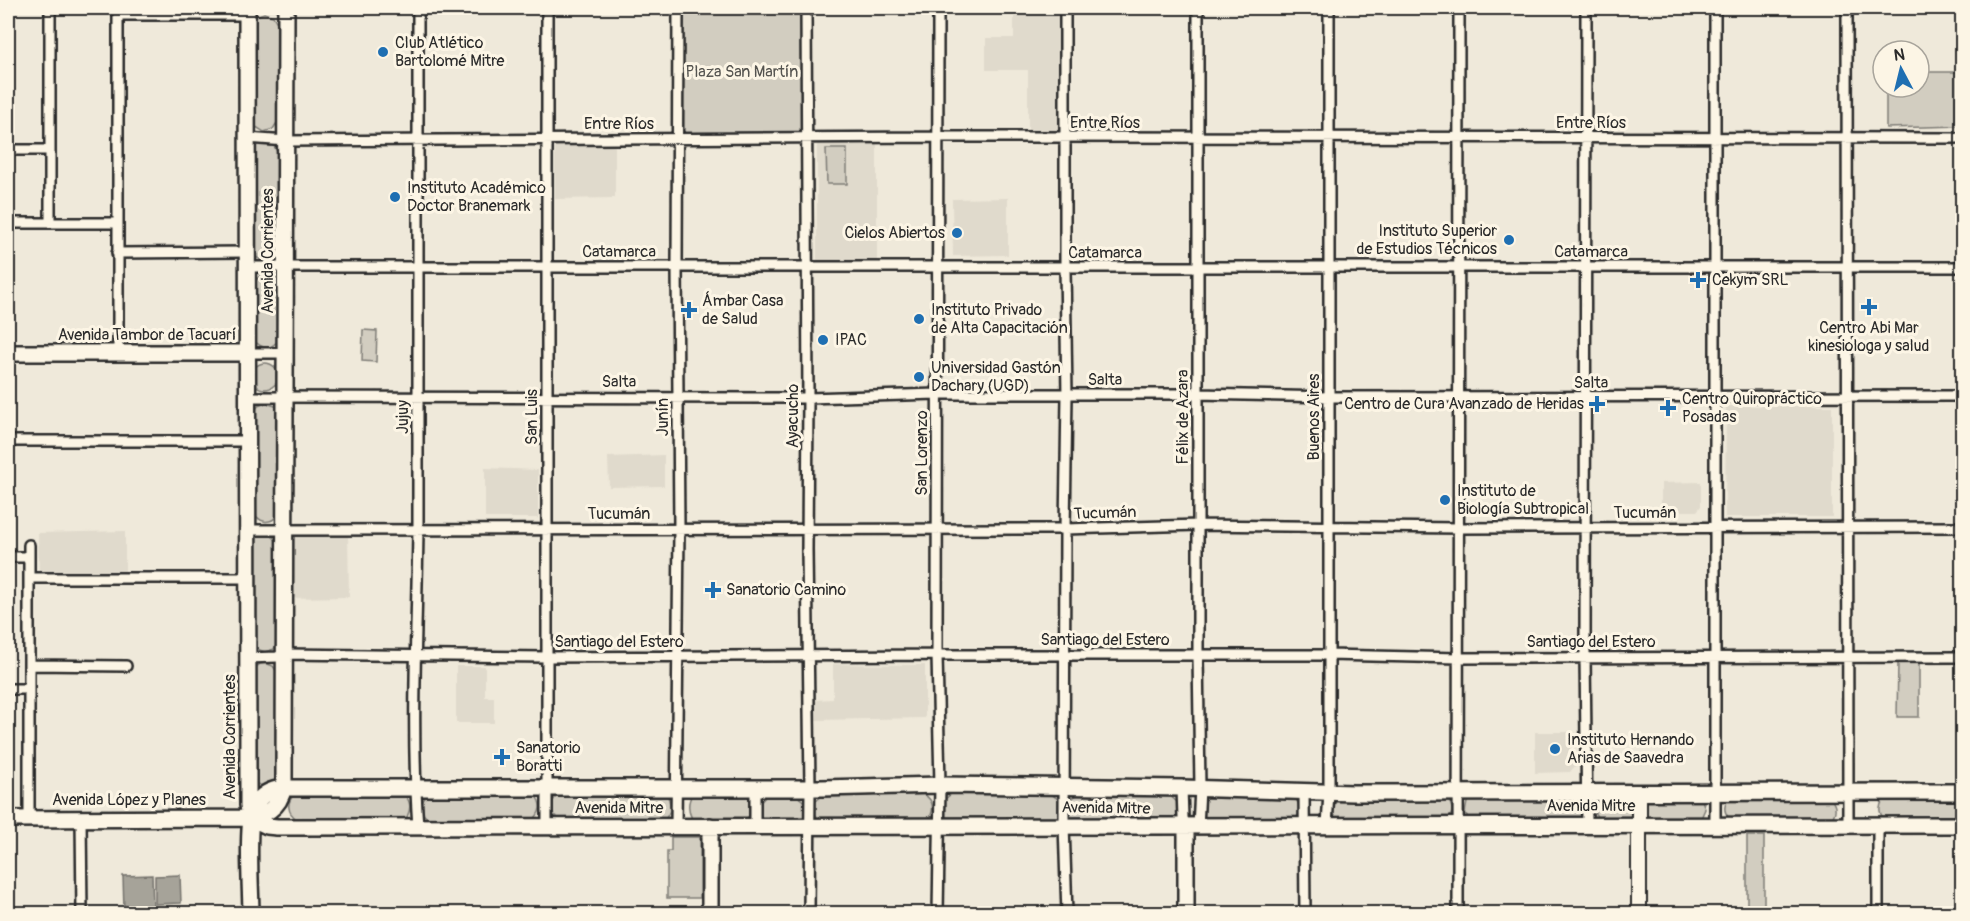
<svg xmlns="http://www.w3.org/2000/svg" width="1970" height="921" viewBox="0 0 1970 921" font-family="Pangolin,sans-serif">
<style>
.built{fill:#e0dacc}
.green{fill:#d2cdc0;stroke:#7e7c76;stroke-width:1.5}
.water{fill:#a6a399;stroke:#75736d;stroke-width:1.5}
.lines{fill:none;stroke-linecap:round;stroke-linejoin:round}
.street-casing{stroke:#2b2b2b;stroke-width:14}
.secondary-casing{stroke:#2b2b2b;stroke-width:18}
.primary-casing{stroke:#2b2b2b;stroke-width:20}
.street{stroke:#fcf5e5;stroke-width:9}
.secondary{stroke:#fcf5e5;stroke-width:14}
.primary{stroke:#fcf5e5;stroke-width:15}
.poi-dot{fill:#1f6fb2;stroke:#fcf5e5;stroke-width:2}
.labels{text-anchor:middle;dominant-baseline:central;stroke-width:6;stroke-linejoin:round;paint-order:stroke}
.poi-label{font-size:16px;fill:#2b2b2b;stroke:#fcf5e5;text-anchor:start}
.park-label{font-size:16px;fill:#555450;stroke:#fcf5e5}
.street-label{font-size:16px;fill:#2b2b2b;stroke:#fcf5e5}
</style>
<rect width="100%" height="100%" fill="#efe9da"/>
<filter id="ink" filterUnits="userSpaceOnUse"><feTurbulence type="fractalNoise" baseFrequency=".0167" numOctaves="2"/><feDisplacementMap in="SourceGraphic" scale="12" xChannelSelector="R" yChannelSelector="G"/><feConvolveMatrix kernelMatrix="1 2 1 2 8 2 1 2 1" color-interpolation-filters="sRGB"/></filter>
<g filter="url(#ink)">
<path class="built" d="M1014,11h52v122h-38v-63h-42v-32h28z
M817,144h60v118l-60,-1z
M555,145h60v53l-60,1z
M1008,198v57l-55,1 -1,-57z
M1726,406h106v111h-107z
M664,455v31l-55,1 -1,-30z
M485,468l53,2v48h-53z
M1701,482v24l-4,5h-36v-28z
M125,531v42l-86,1 -1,-41z
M348,531l1,66 -59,1 -2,-65z
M833,664l92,1v53l-110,2v-20l18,-1z
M456,666h29v31h9v26h-38z
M1535,732h40v34l-5,6 -35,1z"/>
<path class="green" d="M680,8l125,1 -1,127h-124z
M264,13l9,3 4,7 1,98 -5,8 -9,3 -11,-7v-105l3,-4z
M1919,72h43v54l-76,2v-41h33z
M260,142l13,2 4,8 1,97 -5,8c-7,5 -14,4 -20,-3v-106z
M826,149h21v35h-20z
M266,274c5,1 9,2 12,8 3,6 3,51 0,57 -5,11 -17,10 -23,2v-60l6,-6z
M363,330l14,1 -1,31 -14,-1z
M252 376a13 13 0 1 1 26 0a13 13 0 1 1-26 0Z
M266,403l9,3 3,3v106c-8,10 -20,8 -24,-4l-1,-97 5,-8z
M260,534c9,0 14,1 18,10v97l-4,8 -9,3 -8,-3 -3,-3 -1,-106z
M265,663l8,3 5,8 -1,106 -3,3 -9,4 -8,-3 -3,-4 -1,-110 7,-6z
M1898,663h21v54h-22z
M431,793l104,2c8,9 6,20 -4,26h-99l-8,-6c-5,-9 -2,-17 7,-22z
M561,793l105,2 3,4 2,10 -5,9 -4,3h-99l-9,-6c-4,-9 -2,-17 7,-22z
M743,793l8,6v15l-8,7 -47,-1 -4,-1c-4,-8 -5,-18 1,-25z
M295,794l109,1c7,6 7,14 3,22l-6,2h-104c-10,-6 -11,-17 -2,-25z
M923,794c11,6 12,16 5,26l-108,1 -6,-9 1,-10 8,-7z
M951,794h100l8,6 2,10 -5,10h-108l-6,-8 1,-11z
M1214,794l80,3c7,8 7,15 1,23l-93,-1v-19z
M768,795c12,0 35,-5 38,13 0,5 -2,9 -5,13h-36c-9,-9 -8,-19 3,-26z
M1077,795h92l8,7 2,10 -5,9h-100l-4,-4 -3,-10 5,-9z
M1579,797c5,6 6,17 1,23l-109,1 -6,-8 2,-11 3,-4z
M1598,797h31c6,7 6,15 0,23l-29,1 -6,-9 1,-10z
M1699,797l3,3 3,9 -4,9 -3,2 -52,-2c-4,-5 -3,-14 1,-20z
M1962,797v23l-76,1c-7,-7 -8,-13 -3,-21z
M1447,798c6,8 7,15 0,23l-112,-3c-3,-7 -3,-13 3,-19z
M1829,798c8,6 8,15 1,22l-101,-2c-5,-6 -6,-12 -1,-19z
M1747,836h17v77h-17z
M671,837h29v61h-33v-47h4z"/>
<path class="water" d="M152,875l1,34 -29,1 -1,-34z
M180,875l1,28 -26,1v-28z"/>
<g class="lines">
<defs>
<path id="street" d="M806,8l2,390 -1,152 3,238 -1,126
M938,8l-1,647 3,130 -2,129
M1065,8v260l2,127 -2,134 -1,296 3,89
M1198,8v647l2,133 -2,39
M1586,8l-1,648 2,168
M1847,8l1,817
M118,15h129
M247,138l39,3 651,-4 1025,1
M8,150h42
M8,223h110
M50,223v-215
M117,253l129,-1
M247,267h1715
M118,353v-345
M247,353h39
M247,397l561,1 129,-4h261l131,3 633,-1
M8,441h239
M247,530l818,-1 133,-4 261,3 503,-1
M8,557h21
M29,578h218
M247,658l30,-1 7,-3 263,3 390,-2h391l131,3 503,-1
M29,665l97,1
M8,689h21
M1182,788l1,30 3,9
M1304,792l1,122
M81,818l1,96
M29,819v-274
M1715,825v-817
M547,826v-818
M676,826l3,-297 -2,-262 1,-259
M755,826v-38
M1327,826l2,-34v-784
M418,827c-7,-100 -1,-200 0,-299 1,-174 0,-347 0,-520
M1458,914l1,-906
M1878,914v-89"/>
<path id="secondary" d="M1639,792v122"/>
<path id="primary" d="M247,8l1,779v18l2,13
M8,353h239
M250,818l17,8 10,1 1685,-2
M8,819l242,-1c21,-4 34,-16 34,-38l2,-772
M251,914c0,-22 -5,-92 3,-107 6,-12 17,-18 30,-19h538l118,-3 242,3 171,5 609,-1
M710,914v-88
M1186,914v-87"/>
</defs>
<use href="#street" class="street-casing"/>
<use href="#secondary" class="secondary-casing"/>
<use href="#primary" class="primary-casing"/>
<use href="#street" class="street"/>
<use href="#secondary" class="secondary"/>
<use href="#primary" class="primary"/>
</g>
</g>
<g class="poi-dot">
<circle cx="383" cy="52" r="6"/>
<circle cx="395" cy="197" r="6"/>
<circle cx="957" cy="233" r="6"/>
<circle cx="1509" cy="240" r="6"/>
<path d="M1695 271h6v6h6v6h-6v6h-6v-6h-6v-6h6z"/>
<path d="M1866 298h6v6h6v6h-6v6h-6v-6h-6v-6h6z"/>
<path d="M686 301h6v6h6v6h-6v6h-6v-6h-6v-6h6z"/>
<circle cx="919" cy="319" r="6"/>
<circle cx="823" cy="340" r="6"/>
<circle cx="919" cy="377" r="6"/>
<path d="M1594 395h6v6h6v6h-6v6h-6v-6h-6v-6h6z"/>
<path d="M1665 399h6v6h6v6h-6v6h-6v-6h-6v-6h6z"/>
<circle cx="1445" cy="500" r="6"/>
<path d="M710 581h6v6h6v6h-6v6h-6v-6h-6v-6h6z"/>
<circle cx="1555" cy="749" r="6"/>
<path d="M499 748h6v6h6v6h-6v6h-6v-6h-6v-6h6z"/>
</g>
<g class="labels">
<g class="poi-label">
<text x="395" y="43">Club Atlético<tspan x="395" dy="18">Bartolomé Mitre</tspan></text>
<text x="407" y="188">Instituto Académico<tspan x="407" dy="18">Doctor Branemark</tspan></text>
<text x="1497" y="231" text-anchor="end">Instituto Superior<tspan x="1497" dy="18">de Estudios Técnicos</tspan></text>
<text x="945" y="233" text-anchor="end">Cielos Abiertos</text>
<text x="1712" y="280">Cekym SRL</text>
<text x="702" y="301">Ámbar Casa<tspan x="702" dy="18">de Salud</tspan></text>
<text x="931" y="310">Instituto Privado<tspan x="931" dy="18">de Alta Capacitación</tspan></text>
<text x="1869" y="328" text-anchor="middle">Centro Abi Mar<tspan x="1869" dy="18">kinesiologa y salud</tspan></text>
<text x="835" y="340">IPAC</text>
<text x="931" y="368">Universidad Gastón<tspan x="931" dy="18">Dachary (UGD)</tspan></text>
<text x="1682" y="399">Centro Quiropráctico<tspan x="1682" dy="18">Posadas</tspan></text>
<text x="1584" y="404" text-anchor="end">Centro de Cura Avanzado de Heridas</text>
<text x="1457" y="491">Instituto de<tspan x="1457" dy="18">Biología Subtropical</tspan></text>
<text x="726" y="590">Sanatorio Camino</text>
<text x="1567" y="740">Instituto Hernando<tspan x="1567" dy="18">Arias de Saavedra</tspan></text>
<text x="516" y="748">Sanatorio<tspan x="516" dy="18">Boratti</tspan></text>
</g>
<g class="park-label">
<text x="742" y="72">Plaza San Martín</text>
</g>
<g class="street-label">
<text x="1105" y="123">Entre Ríos</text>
<text x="1591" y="123">Entre Ríos</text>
<text x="619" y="124">Entre Ríos</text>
<text transform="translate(268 251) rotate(-90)">Avenida Corrientes</text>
<text x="619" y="252">Catamarca</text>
<text x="1591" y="252">Catamarca</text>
<text x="1105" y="253">Catamarca</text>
<text x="147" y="335">Avenida Tambor de Tacuarí</text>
<text x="1105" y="380">Salta</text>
<text x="619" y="382">Salta</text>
<text x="1591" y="383">Salta</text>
<text transform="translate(793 416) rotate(-90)">Ayacucho</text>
<text transform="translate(403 417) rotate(-90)">Jujuy</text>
<text transform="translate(532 417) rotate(-90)">San Luis</text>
<text transform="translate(663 417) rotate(-90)">Junín</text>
<text transform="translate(1183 417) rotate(-90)">Félix de Azara</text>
<text transform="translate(1314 417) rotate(-90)">Buenos Aires</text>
<text transform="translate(922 453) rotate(-90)">San Lorenzo</text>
<text transform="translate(1105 513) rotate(-2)">Tucumán</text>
<text x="1645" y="513">Tucumán</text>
<text x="619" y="514">Tucumán</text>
<text x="1105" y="640">Santiago del Estero</text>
<text x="619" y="642">Santiago del Estero</text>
<text x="1591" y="642">Santiago del Estero</text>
<text transform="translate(230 737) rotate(-90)">Avenida Corrientes</text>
<text x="129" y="800">Avenida López y Planes</text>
<text x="1591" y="806">Avenida Mitre</text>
<text x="619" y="808">Avenida Mitre</text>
<text transform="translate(1106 808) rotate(1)">Avenida Mitre</text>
</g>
</g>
<rect width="1970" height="921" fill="none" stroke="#fcf5e5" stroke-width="30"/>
<rect x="15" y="15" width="1940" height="891" fill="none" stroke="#2b2b2b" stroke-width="2" filter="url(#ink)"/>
<g transform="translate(1901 69) rotate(353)"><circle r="28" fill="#fcf5e5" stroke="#a8a49b" stroke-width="1.5"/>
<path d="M0-4.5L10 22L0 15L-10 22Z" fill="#1f6fb2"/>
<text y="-9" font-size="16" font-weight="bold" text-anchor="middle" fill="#2b2b2b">N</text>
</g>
</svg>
